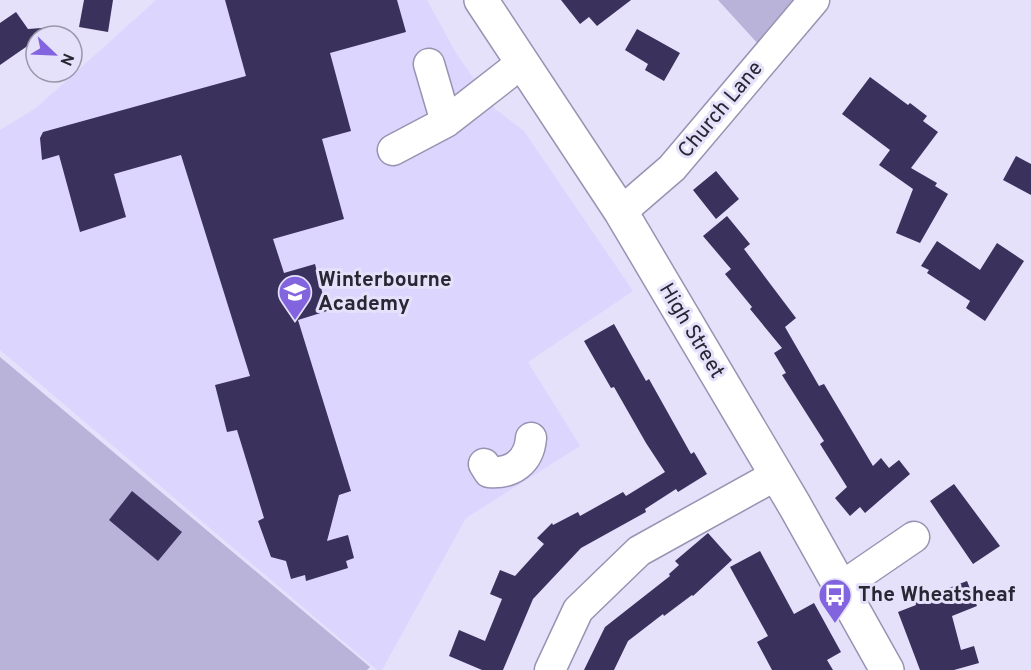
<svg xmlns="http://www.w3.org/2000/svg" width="1031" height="670" viewBox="0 0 1031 670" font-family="Overpass,sans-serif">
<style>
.built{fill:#dcd6fe}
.green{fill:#b9b3da}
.building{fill:#3a315c}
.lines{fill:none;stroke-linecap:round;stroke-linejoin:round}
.minor-casing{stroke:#9793b1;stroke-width:33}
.major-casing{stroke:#9793b1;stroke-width:36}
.minor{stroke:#fff;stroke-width:30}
.major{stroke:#fff;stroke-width:33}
.labels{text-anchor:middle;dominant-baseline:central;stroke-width:6;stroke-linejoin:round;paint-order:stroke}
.street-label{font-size:21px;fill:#292733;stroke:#e5e1fb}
.poi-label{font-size:21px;font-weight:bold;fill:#292733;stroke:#e5e1fb;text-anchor:start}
</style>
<rect width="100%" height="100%" fill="#e5e1fb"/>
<path class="built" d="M156,0h271l29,53 38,55 30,23 109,160 -105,71 52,84 -114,72 -84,152h-5l-377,-320v-220l36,-22z"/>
<path class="green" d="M718,0h80l-38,46z
M0,357l370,310 -3,3h-367z"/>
<path class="building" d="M84,0h29l-5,32 -29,-5z
M225,0h172l9,32 -76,21 21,78 -29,8 22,80 -71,20 11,34 31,-9 12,47 -29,9 53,171 -12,4 -12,46 21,-6 6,23 -8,3 2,7 -42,13 -1,-6 -14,4 -5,-18 -15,-4 -13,-36 6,-3 -27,-88 -10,2 -12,-47 35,-9 -69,-221 -67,19 12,43 -46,15 -21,-77 -17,5 -2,-22 3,-6 203,-56z
M561,0h70l-34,26 -8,-9 -9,7z
M16,12l12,17 27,-2 -12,9h-7v4l-36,25v-42z
M637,29l43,24 -16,28 -19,-11 3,-6 -23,-14z
M870,77l38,28 2,-2 17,13 -4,5 15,11 -27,36 26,15 -2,3 13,8 -28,49 -24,-10 17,-44 -34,-24 11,-15 -48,-36z
M1016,156l15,8v31l-28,-15z
M716,171l23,28 -23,20 -23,-29z
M727,216l23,28 -6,5 52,69 -11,9 34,59 5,-2 49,82 8,-8 8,10 10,-8 11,14 -45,39 -5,-6 -10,9 -15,-18 12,-11 -27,-43 4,-3 -42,-66 4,-2 -12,-20 8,-5 -32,-39 2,-2 -27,-33 6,-5 -28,-33z
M937,241l43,29 17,-27 27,18 -39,60 -19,-13 4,-7 -43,-28 2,-3 -8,-4z
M614,324l32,57 3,-2 42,75 3,-2 13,22 -29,18 -2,-3 -31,20 1,3 -65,36 -48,51 -30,71h-21l-33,-14 10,-26 26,11 17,-42 -12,-5 10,-24 15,6 29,-32 -7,-6 15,-15 1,2 25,-13 2,4 43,-24 3,4 39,-24 -19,-29 -32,-56 -3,1 -27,-47z
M954,484l46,62 -27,18 -43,-63z
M132,491l50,41 -24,29 -49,-41z
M708,533l24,27 -39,36 -1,-1 -28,21 -1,-2 -35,27 -14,29h-30l21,-43 65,-51 -1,-2 10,-9 -4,-4z
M760,551l34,63 20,-11 27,49 -14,8 6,10h-61l-15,-28 11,-6 -38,-69z
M967,581l10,25 -25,10 9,34 13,-4 5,17 -25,7h-34l-22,-58 18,-7 -1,-4z"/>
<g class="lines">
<defs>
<path id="minor" d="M429,64l17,58
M393,150l53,-28 77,-60
M621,212l51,-44 142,-168
M484,464l5,8c23,2 40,-10 42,-34
M841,587l73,-50
M550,670l28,-60 61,-59 137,-76"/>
<path id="major" d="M481,0l140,212 174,294 92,164"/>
</defs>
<use href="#minor" class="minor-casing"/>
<use href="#major" class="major-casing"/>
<use href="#minor" class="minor"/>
<use href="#major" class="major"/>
</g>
<defs>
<symbol id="school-pin" viewBox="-11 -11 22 30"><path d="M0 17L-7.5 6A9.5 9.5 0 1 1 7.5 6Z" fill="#8364df" stroke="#e5e1fb"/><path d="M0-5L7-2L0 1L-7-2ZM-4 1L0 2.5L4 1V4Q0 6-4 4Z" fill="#fff"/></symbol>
<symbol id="bus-pin" viewBox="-11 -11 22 30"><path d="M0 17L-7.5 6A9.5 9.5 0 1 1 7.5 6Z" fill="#8364df" stroke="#e5e1fb"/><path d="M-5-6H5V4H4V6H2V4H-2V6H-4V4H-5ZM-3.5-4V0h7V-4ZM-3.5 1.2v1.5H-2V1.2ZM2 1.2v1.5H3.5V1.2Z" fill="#fff"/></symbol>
</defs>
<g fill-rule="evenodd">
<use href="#school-pin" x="276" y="273" width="38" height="52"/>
<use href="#bus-pin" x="816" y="576" width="38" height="52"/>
</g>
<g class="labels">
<g class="street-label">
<text transform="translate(721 110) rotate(-50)">Church Lane</text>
<text transform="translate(691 331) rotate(59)">High Street</text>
</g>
<g class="poi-label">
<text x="318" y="280">Winterbourne<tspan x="318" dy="24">Academy</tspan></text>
<text x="858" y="595">The Wheatsheaf</text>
</g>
</g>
<g transform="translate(54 54) rotate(113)"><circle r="28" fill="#e5e1fb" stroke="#9a97ab" stroke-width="1.5"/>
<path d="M0-4.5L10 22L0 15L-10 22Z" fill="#8364df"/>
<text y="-9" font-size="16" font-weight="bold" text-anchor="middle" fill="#292733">N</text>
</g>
</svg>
